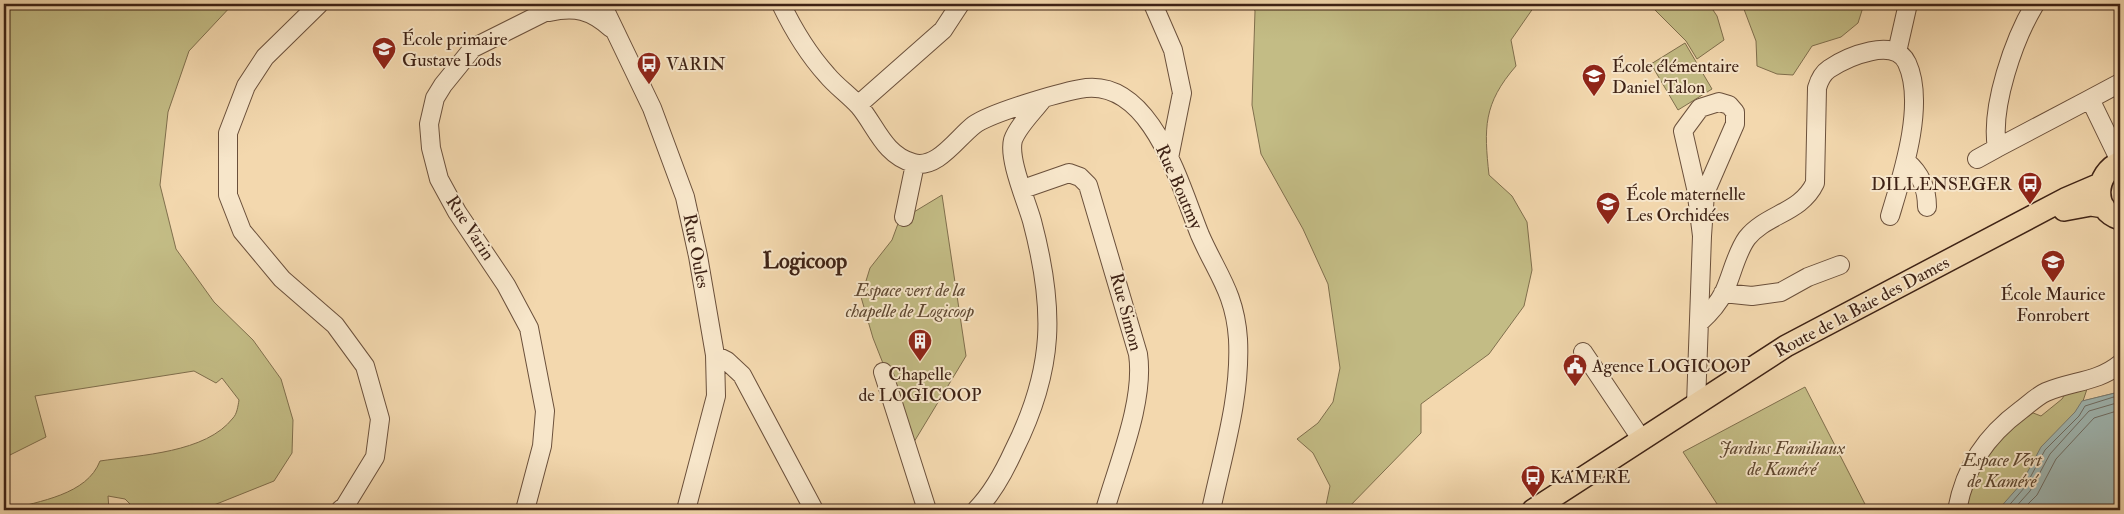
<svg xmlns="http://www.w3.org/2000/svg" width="2124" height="514" viewBox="0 0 2124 514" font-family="'IM FELL Double Pica',serif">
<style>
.green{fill:#c3bc85;stroke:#806f4d}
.water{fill:#9fb8b5;stroke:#787c75}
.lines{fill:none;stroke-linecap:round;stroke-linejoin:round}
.shore{stroke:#6e6d65;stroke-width:1}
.minor-casing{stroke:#6b503b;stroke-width:20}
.major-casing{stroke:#3e2215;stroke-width:24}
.minor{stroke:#f7e6ca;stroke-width:18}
.major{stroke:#f3d8ae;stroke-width:21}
.labels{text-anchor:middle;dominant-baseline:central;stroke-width:4;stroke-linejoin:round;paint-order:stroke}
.poi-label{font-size:18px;fill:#3e2215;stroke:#f7e6ca;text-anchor:start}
.street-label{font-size:18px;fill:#3e2215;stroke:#f7e6ca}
.park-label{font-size:18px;font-style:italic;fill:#5f4831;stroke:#f7e6ca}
.district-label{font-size:22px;font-weight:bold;fill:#3e2215;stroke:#f7e6ca}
</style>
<rect width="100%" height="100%" fill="#f3d8ae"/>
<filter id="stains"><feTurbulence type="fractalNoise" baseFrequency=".004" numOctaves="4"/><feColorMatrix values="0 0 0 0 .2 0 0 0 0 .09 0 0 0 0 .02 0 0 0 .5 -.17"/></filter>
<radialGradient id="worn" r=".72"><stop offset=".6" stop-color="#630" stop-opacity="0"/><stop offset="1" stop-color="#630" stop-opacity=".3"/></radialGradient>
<path class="green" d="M4,4h229l-44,47 -21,61 -8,73 16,64 38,53 39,38 28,39 12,41 -1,33 -18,28 -70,28 -68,1 -11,-11 -17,-3 1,14h-101c31,-9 79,-15 92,-49 40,-6 106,-8 133,-43 4,-4 5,-12 6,-18l-17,-22 -6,5 -22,-12 -159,25 11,41 -42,21z
M1252,4h284l-25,36 5,26c-33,38 -32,62 -27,109l23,21 15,26 5,48 -8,36 -35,48 -68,50v29l-75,77h-21l5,-24 -17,-33 -16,-14 21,-16 15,-21 7,-34 -12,-84 -25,-55 -42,-75 -9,-49 3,-94z
M1659,4h50l8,12 7,24 -27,19 -11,-18 -33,-33z
M1742,4h122l-6,19 -17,14 -29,9 -19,29 -16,-1 -20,-8 -1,-25z
M1685,43l27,46 -34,21 -27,-46z
M942,195l24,161 -52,86 -41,-104 -12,-41 9,-29 22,-28 7,-19z
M2088,386l-5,15 32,-8 5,-5v122h-156l18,-54 46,-45 13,5 21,-17 7,-11z
M1805,387l63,123h-147l-38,-58z"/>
<path class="water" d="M2120,388v122h-122l23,-26 20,-37 34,-35 7,-11 33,-8z"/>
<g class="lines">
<path class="shore" d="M2005,510l20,-23 20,-37 34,-34 6,-10 35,-11
M2013,510l17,-19 20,-37 39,-43 31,-9
M2022,510l15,-15 19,-36 38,-41 26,-8"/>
<defs>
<path id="minor" d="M319,4l-54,53 -19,29 -18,47v62l14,36 40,48 53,46 30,41 15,53 -5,38 -30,49 -5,4
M602,4l50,104 33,89 13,59 17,99 1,41 -30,114
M781,4c12,25 27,50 46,71 9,11 22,20 32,31 17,20 25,49 54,57 24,7 44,-25 61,-38 16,-12 84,-32 106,-36 71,-14 100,97 120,146 17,39 35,58 38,104 3,59 -15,114 -27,171
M1153,4l20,46 9,43 -13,65
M2035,4c-21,35 -45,103 -38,144l93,-49
M549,12c26,-6 42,-2 62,16
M1897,52l10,-44
M2120,83l-30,16 30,62
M1719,102l10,3 6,7v12l-30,69 -3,43 -6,-48 -13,-57 17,-23z
M858,105l85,-75 17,-26
M1977,159l20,-11
M1907,162c14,12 20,26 20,45
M1023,189l46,-16 11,4 8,8 50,169c7,47 -20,110 -33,156
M904,217l11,-53
M1723,293l29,3 29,-4 27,-15 32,-12
M1700,322c10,-9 18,-18 24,-30 8,-17 12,-39 23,-54 19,-24 54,-25 68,-55l2,-95c2,-7 6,-15 12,-19 18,-12 66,-33 78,-6 19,41 -5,113 -17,153
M1583,352l59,88
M715,355l12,6 15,14 72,135
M883,372l44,138
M1696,404l6,-168
M525,510l17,-64 3,-35 -16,-83 -23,-43 -49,-73 -18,-33 -8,-31 -2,-24 6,-26 8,-13 30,-37 88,-44
M976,510c17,-17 28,-38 38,-60 41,-82 41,-142 18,-229 -6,-21 -24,-62 -19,-81 5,-14 20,-28 29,-40
M1957,510c8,-43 29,-74 64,-100 8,-6 16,-14 25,-18 26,-11 52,-10 74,-28"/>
<path id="major" d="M2120,162c-25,11 -29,48 0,57
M2064,210l27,-5 13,2
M1533,510l253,-164 279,-147 35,-15"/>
</defs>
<use href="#minor" class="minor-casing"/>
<use href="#major" class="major-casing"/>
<use href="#minor" class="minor"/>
<use href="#major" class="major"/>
</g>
<defs>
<symbol id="school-pin" viewBox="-11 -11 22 30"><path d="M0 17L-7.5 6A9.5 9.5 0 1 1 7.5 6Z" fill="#8f2418" stroke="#f7e6ca"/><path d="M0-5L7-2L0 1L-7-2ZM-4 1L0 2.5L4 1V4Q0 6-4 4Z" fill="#fff"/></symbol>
<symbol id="bus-pin" viewBox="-11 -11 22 30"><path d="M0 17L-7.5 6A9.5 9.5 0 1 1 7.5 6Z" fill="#8f2418" stroke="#f7e6ca"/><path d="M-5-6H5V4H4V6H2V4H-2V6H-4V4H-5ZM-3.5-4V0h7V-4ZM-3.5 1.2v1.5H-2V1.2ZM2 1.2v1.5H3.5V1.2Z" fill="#fff"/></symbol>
<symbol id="building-pin" viewBox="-11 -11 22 30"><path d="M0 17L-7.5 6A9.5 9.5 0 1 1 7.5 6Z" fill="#8f2418" stroke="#f7e6ca"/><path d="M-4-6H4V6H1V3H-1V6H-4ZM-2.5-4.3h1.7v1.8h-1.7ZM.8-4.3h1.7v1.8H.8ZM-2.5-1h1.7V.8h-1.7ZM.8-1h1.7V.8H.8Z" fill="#fff"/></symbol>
<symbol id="civic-pin" viewBox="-11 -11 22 30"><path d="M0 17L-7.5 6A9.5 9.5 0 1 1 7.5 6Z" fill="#8f2418" stroke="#f7e6ca"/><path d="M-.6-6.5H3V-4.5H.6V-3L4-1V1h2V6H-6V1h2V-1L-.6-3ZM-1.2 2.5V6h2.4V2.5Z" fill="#fff"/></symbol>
</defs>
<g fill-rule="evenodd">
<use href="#school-pin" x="370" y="35" width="28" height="38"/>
<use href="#bus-pin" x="635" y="50" width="28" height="38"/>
<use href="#school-pin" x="1580" y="62" width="28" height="38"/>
<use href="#bus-pin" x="2016" y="170" width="28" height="38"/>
<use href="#school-pin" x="1594" y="190" width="28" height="38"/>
<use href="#school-pin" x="2039" y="248" width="28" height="38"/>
<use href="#building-pin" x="906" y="327" width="28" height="38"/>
<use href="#civic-pin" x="1561" y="352" width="28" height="38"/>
<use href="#bus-pin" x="1519" y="463" width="28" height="38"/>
</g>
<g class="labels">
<g class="poi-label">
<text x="402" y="39">École primaire<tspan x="402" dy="21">Gustave Lods</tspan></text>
<text x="666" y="64">VARIN</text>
<text x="1612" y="66">École élémentaire<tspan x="1612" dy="21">Daniel Talon</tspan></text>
<text x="2012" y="184" text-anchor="end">DILLENSEGER</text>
<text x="1626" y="194">École maternelle<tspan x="1626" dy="21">Les Orchidées</tspan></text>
<text x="2053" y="294" text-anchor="middle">École Maurice<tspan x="2053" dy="21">Fonrobert</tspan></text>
<text x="1592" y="366">Agence LOGICOOP</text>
<text x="920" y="374" text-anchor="middle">Chapelle<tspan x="920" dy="21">de LOGICOOP</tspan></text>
<text x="1550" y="477">KAMERE</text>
</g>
<g class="street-label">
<text transform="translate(1179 187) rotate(66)">Rue Boutmy</text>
<text transform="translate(470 228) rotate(57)">Rue Varin</text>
<text transform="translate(696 251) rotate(79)">Rue Oules</text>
<text transform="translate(1862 307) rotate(-28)">Route de la Baie des Dames</text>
<text transform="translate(1126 312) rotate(75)">Rue Simon</text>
</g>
<g class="park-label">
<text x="910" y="290">Espace vert de la<tspan x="910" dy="21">chapelle de Logicoop</tspan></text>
<text x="1782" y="448">Jardins Familiaux<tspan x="1782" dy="21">de Kaméré</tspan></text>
<text x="2002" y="460">Espace Vert<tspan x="2002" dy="21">de Kaméré</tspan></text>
</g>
<g class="district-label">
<text x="805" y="261">Logicoop</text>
</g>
</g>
<rect width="2124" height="514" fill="none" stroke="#f3d8ae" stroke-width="20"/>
<rect x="5" y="5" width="2114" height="504" fill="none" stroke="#3e2215" stroke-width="2.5"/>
<rect x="10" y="10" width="2104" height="494" fill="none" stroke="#3e2215"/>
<rect width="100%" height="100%" filter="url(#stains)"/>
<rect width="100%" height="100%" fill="url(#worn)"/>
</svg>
